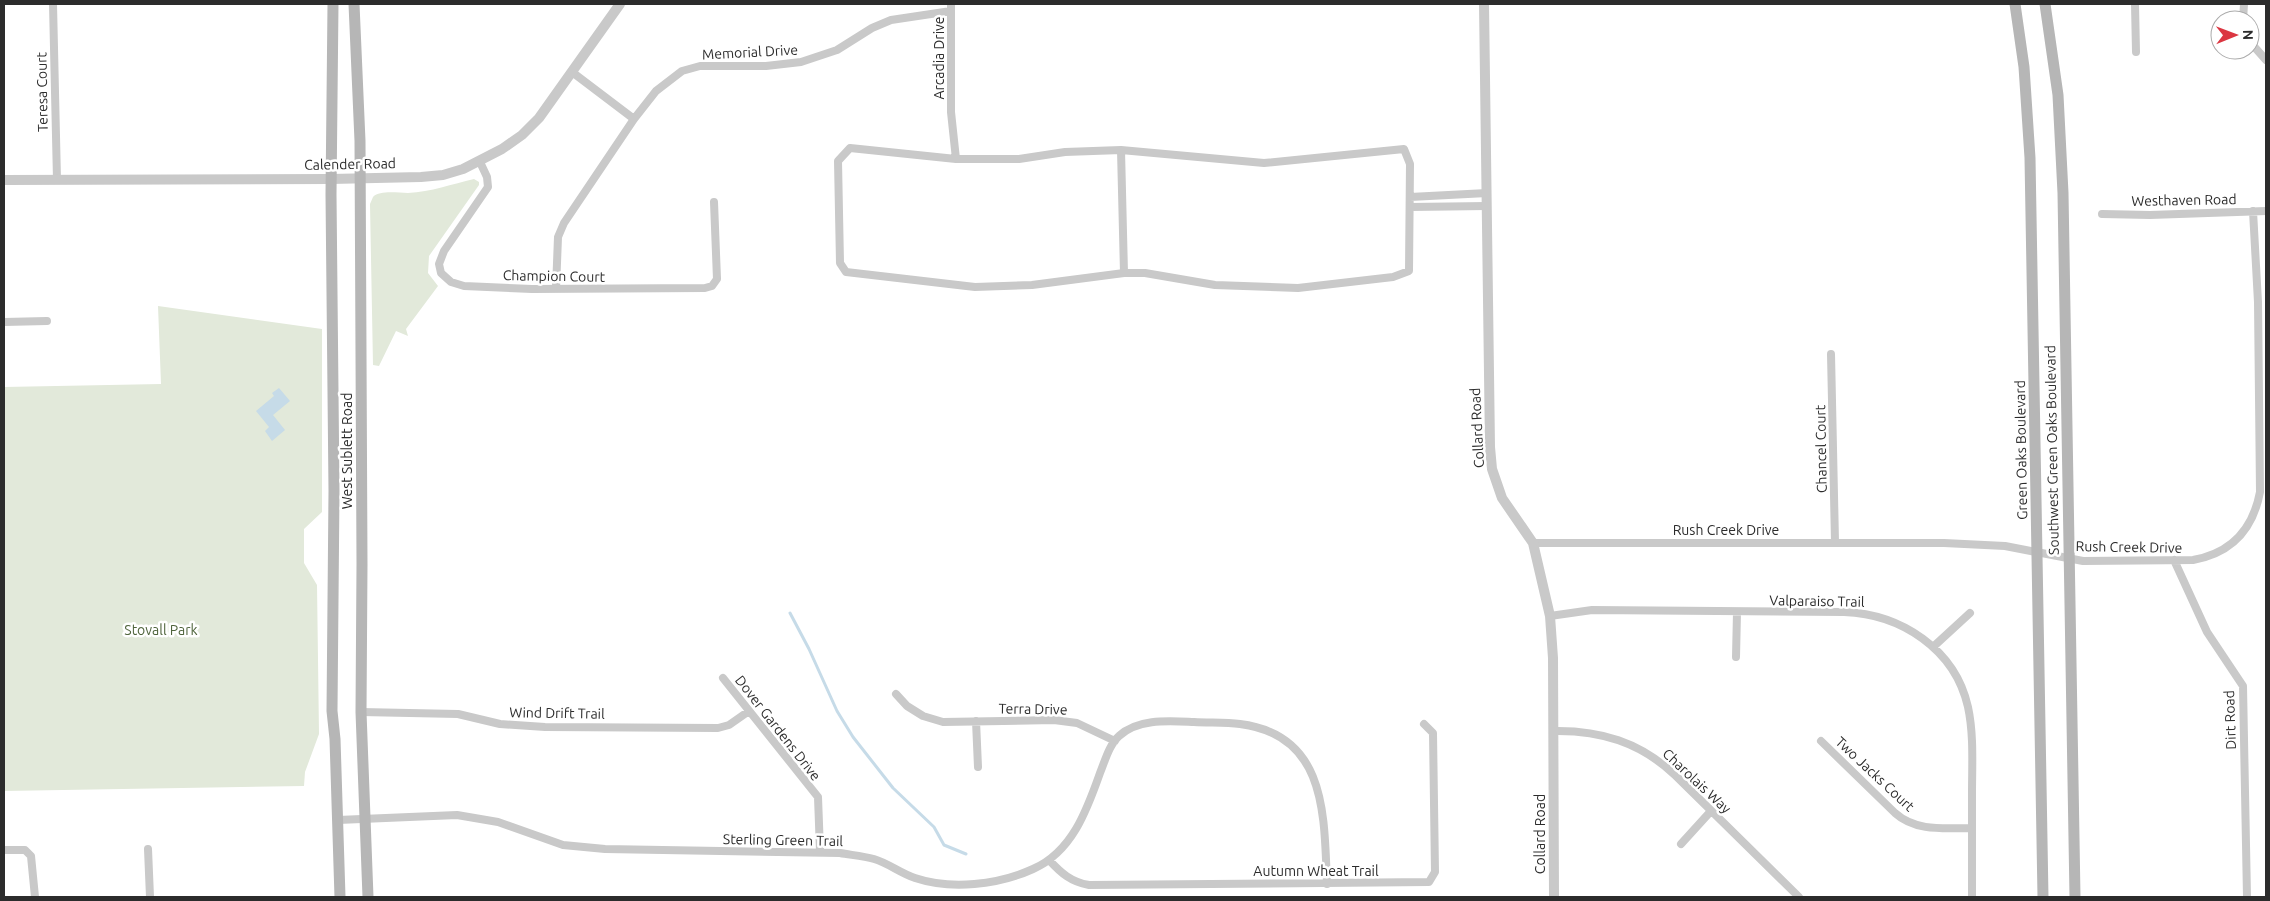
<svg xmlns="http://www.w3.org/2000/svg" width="2270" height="901" viewBox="0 0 2270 901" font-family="Ubuntu,sans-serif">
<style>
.green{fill:#e2e9da}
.water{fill:#c6dbe8}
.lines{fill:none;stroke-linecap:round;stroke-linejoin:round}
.stream{stroke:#c6dbe8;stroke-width:3}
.minor{stroke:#c9c9c9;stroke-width:8}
.tertiary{stroke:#c9c9c9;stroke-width:10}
.secondary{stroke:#b6b6b6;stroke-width:11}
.labels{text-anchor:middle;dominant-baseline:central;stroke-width:5;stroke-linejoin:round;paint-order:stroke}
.street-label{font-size:14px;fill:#2c2c2c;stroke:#fff}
.park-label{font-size:14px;fill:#4f643c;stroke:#fff}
</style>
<rect width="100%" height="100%" fill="#fff"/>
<path class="green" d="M474,179l5,3v3l-50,71 -1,17 10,13 -32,43 2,7 -12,-5 -17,35 -6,-1 -3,-161 3,-7c7,-7 24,-4 35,-4 23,-1 44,-9 66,-14z
M158,306l164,23v183l-18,17v34l13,22 2,149 -14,38 -1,14 -300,5v-404l157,-3z"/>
<path class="water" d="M279,388l11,13 -17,14 12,15 -13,11 -7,-10 4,-4 -13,-16 18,-15 -2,-3z"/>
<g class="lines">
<path class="stream" d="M790,613l19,36 28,62 16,26 40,51 41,39 10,18 22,9"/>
<path class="minor" d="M53,4l4,176
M951,4v108l5,47
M2135,4l1,48
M2243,20l1,-16
M2250,42l16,18
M572,72l62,47
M850,148l106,11h63l46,-7 56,-2 143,13 140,-14 6,15 -1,107 -16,6 -95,11 -83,-3 -70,-12h-21l-92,12 -57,2 -129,-15 -6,-9 -2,-102z
M1121,150l3,123
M480,162l7,15 1,10 -44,64 -5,13 2,9 10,9 13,4 68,3 173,-1 7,-2 5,-7 -3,-77
M1410,197l77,-4
M1410,207l77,-1
M2102,214l48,1 116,-4
M556,289l2,-52 6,-14 70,-104 22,-28 26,-20 18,-5h66l35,-4 36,-12 35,-22 19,-8 60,-9
M4,322l43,-1
M1831,354l4,188
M1533,543h411l61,3 78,15 110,-1c39,-7 60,-31 67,-68l-2,-190 -5,-91
M2174,560l33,72 36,54 4,211
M1550,616l42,-6 252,2c57,2 111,37 124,95 6,28 4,58 4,87 0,35 0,69 0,103
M1933,647l37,-34
M1736,657l1,-45
M723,678l95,119 2,54
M896,694l11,12 16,10 20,6 111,-2 23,3 38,18
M361,712l97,2 42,10 45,3 173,1 11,-3 20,-14
M976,721l2,46
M1553,731c47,-1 87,11 122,44l124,122
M1821,741l74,72c21,19 50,15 77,15
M338,820l119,-5 41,7 65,23 42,4 235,4c11,2 23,3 34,6 14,4 26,14 41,19 36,12 83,7 118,-9 39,-17 54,-59 67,-96 5,-12 9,-28 19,-37 19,-18 51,-15 75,-14 15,1 31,0 46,2 87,11 84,91 87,160
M1681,844l30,-33
M148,849l2,48
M4,850h21l6,6 4,41
M1049,860c12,13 22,22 40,25l340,-3 6,-10 -2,-139 -9,-9"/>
<path class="tertiary" d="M1484,4l6,443 2,22 10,29 31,45 17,73 3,42 1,239
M4,180l327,-1 90,-2 22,-2 20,-6 39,-20 20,-14 17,-17 81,-114"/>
<path class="secondary" d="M333,4l-2,190 3,297 -2,220 3,28 5,158
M354,4l6,137 2,423 -1,148 7,185
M2015,4l9,63 6,91 13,739
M2045,4l13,91 5,98 12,704"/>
</g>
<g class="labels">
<g class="street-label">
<text transform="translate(750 52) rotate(-3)">Memorial Drive</text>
<text transform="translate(939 58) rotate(-90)">Arcadia Drive</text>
<text transform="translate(42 92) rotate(-91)">Teresa Court</text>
<text transform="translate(350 164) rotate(-1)">Calender Road</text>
<text transform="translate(2184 200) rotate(-1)">Westhaven Road</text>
<text transform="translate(554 276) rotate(1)">Champion Court</text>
<text transform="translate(1477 428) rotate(-93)">Collard Road</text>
<text transform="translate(1821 449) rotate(-91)">Chancel Court</text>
<text transform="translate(2021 450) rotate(-91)">Green Oaks Boulevard</text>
<text transform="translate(2052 450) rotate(-91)">Southwest Green Oaks Boulevard</text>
<text transform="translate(347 451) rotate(-90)">West Sublett Road</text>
<text x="1726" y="530">Rush Creek Drive</text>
<text transform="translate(2129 547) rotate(1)">Rush Creek Drive</text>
<text transform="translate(1817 601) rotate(1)">Valparaiso Trail</text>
<text transform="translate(1033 709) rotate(1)">Terra Drive</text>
<text transform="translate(557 713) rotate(1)">Wind Drift Trail</text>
<text transform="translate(2230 720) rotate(-92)">Dirt Road</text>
<text transform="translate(778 728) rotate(52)">Dover Gardens Drive</text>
<text transform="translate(1875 774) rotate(43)">Two Jacks Court</text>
<text transform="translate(1697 781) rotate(43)">Charolais Way</text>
<text transform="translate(1540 834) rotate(-90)">Collard Road</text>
<text transform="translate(783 840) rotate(1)">Sterling Green Trail</text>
<text x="1316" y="871">Autumn Wheat Trail</text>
</g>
<g class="park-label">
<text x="161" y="630">Stovall Park</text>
</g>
</g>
<rect width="2270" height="901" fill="none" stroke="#2c2c2c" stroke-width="10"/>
<g transform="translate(2235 35) rotate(89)"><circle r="24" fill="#ffffff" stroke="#ababab"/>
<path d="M0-4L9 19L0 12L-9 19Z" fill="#db3641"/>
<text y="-8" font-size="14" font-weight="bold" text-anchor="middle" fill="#2c2c2c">N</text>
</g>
</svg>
